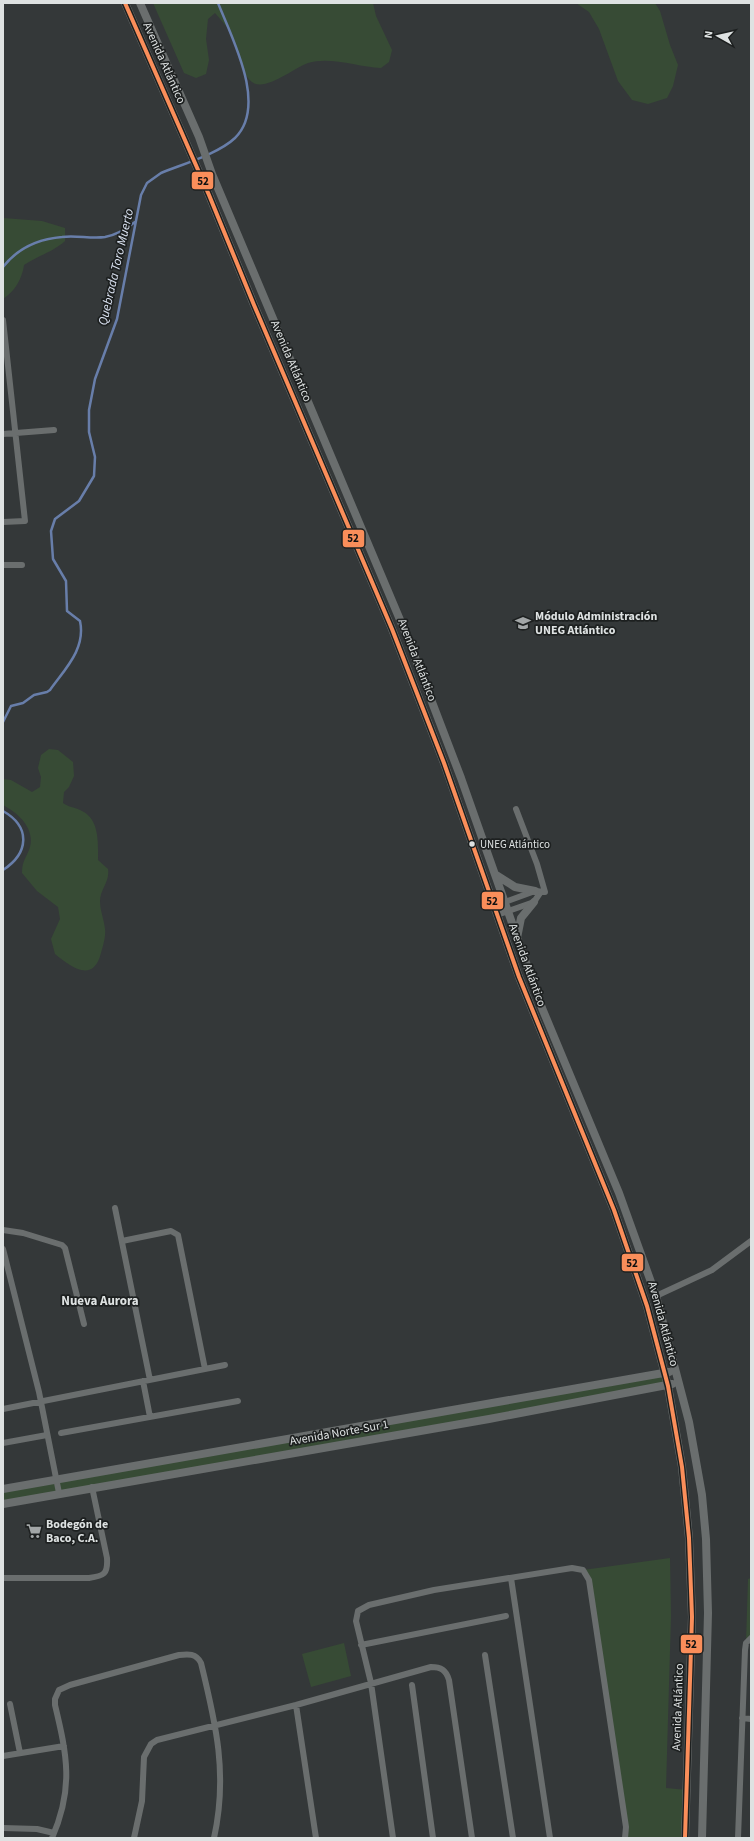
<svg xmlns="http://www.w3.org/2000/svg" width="754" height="1841" viewBox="0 0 754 1841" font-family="'Source Sans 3',sans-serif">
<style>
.green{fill:#374b35}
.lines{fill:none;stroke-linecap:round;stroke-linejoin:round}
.stream{stroke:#687eaa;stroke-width:2.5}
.street{stroke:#6a6e6e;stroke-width:6}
.secondary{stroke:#6a6e6e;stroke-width:8}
.bus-1-casing{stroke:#1d2020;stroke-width:7}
.bus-1{stroke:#fa8e5a;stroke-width:4}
.bus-dot{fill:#dee2e2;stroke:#1d2020;stroke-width:1.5}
.labels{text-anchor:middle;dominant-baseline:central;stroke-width:3.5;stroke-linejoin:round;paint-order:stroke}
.bus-label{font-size:11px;fill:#dee2e2;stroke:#1d2020;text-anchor:start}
.street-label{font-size:12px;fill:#dee2e2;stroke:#1d2020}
.poi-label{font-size:12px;font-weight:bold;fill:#dee2e2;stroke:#1d2020;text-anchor:start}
.water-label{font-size:13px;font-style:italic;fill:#dce4f3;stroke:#1d2020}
.neighbourhood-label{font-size:13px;font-weight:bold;fill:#dee2e2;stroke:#1d2020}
.line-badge{stroke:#1d2020;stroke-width:1.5}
.pale-badge-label{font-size:11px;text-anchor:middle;font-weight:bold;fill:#111}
</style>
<rect width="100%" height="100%" fill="#343839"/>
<path class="green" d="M153,3h220l3,13 16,34 -3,12 -8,6c-23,-1 -51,-12 -73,-5 -14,5 -43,29 -56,19 -14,-12 -13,-35 -22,-50 -4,-7 -10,-13 -15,-19l-7,6 -2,20 3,21 -3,14 -10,4 -12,-5z
M576,3h79l5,8 10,34 8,20 -5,21 -6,12 -19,6 -16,-4 -14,-19 -19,-52 -10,-17z
M3,218l39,3 23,7v13c-12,11 -28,15 -41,24 -2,14 -9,26 -21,34z
M49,749l9,1 15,12 1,14 -5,11 -5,5 -1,11c5,4 11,4 17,7 20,8 18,33 18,50l10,9c2,13 -8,20 -8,32 0,10 4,18 5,28 1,7 -2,17 -4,24 -8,31 -30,14 -46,1l-4,-15 9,-20 -2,-12 -21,-16 -15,-18c0,-13 5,-16 8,-26 5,-19 -12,-34 -27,-42v-26l8,1 21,12 8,-5 1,-10 -3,-9 3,-13z
M664,1372l4,14 -665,118v-15z
M670,1558l1,58 -5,172 21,2 -2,48h-60l-36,-258 -6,-10z
M751,1578v60l-5,5 2,-64z
M344,1643l7,33 -40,11 -9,-33z"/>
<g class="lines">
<path class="stream" d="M3,267c14,-18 35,-28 59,-30 14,-2 29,2 43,0 12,-2 21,-8 30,-15
M3,722l8,-16 12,-3 11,-8 13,-3 3,-2c15,-21 36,-41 30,-69l-13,-10 -1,-30 -13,-22 -2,-28 4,-12 24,-18 15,-25 1,-19 -6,-25v-22l6,-31 22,-60 24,-124 6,-12 14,-10c22,-9 57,-19 74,-35 33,-32 -3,-100 -17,-135
M3,811c28,16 26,42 0,59"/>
<path class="street" d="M3,434l51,-4
M3,522l22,-1 -22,-201
M3,565h19
M494,906l41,-15 10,1 -8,-28 -21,-55
M497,915l37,-13 6,-9
M115,1208l35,172
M3,1230l20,3 39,12 3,3 19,76
M122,1241l49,-10 7,4 27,134
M3,1249l36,143 20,101
M656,1296l56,-26 39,-29
M143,1381l7,36
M3,1409l222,-44
M61,1433l177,-32
M3,1443l44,-8
M3,1578h86c15,-2 19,-4 18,-20l-15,-71
M511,1578l39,260
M361,1645l145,-29
M485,1655l28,183
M412,1685l21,153
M10,1704l10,49
M296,1705l20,133
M742,1718l9,1
M3,1756l61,-10
M3,1828l34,1 17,4
M52,1838c22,-50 15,-83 3,-133v-6l4,-9 11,-5 109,-30c9,-1 17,-2 22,8 15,61 27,112 13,175
M134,1838l8,-37 2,-44 7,-13 6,-4 139,-35 135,-38c10,0 15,3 18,13l23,158
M393,1838l-22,-155 -15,-62 2,-10 11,-6 65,-15 138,-22 11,2 6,10 37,247 -1,11
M738,1838l7,-188 1,-7 5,-5"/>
<path class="secondary" d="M125,3l84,192 45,110 138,324 52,134 75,214 95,233 33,96 21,80 14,81 7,71 3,79 -7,221
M140,3l59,134 13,37 194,460 55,144 81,230 77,185 37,103 33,126 13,73 4,44 2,74 -6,225
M496,875l19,12 20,4
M517,938l4,-20 13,-16
M3,1489l666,-117
M3,1504l486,-85 183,-35"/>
<defs>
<path id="bus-1" d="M125,3l84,192 45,110 138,324 52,134 75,214 95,233 33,96 21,80 14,81 7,71 3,79 -7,221"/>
</defs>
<use href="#bus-1" class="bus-1-casing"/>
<use href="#bus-1" class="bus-1"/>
</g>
<defs>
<symbol id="university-bare" viewBox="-9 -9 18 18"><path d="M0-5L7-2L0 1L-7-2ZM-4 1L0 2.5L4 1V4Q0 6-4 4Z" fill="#a2a6a7" stroke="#1d2020" stroke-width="2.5" paint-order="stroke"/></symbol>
<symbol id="supermarket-bare" viewBox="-9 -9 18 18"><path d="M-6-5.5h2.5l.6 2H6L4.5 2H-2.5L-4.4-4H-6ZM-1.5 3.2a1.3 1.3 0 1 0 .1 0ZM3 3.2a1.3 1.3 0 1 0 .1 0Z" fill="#a2a6a7" stroke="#1d2020" stroke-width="2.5" paint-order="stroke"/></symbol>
</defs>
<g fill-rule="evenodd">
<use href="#university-bare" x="512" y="612" width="22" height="22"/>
<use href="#supermarket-bare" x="23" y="1520" width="22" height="22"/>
</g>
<circle class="bus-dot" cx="472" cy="844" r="3.5"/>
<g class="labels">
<g class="bus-label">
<text x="480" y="844">UNEG Atlántico</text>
</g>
<g class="street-label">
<text transform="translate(164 63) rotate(66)">Avenida Atlántico</text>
<text transform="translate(291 361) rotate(67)">Avenida Atlántico</text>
<text transform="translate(417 660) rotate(69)">Avenida Atlántico</text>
<text transform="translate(527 965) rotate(70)">Avenida Atlántico</text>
<text transform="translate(663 1324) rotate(75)">Avenida Atlántico</text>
<text transform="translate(339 1433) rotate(-10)">Avenida Norte-Sur 1</text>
<text transform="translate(678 1707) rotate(-88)">Avenida Atlántico</text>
</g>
<g class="poi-label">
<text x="535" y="616">Módulo Administración<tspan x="535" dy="14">UNEG Atlántico</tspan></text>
<text x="46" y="1524">Bodegón de<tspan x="46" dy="14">Baco, C.A.</tspan></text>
</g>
<g class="water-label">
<text transform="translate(116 267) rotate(-77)">Quebrada Toro Muerto</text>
</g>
<g class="neighbourhood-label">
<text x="100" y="1301">Nueva Aurora</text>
</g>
</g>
<g class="line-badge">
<rect x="191" y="171" width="23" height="19" rx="4" fill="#fa8e5a"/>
<rect x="342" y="529" width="23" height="19" rx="4" fill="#fa8e5a"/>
<rect x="481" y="891" width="23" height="19" rx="4" fill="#fa8e5a"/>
<rect x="621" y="1253" width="23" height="19" rx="4" fill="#fa8e5a"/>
<rect x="680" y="1634" width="23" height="20" rx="4" fill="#fa8e5a"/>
</g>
<g class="pale-badge-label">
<text x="203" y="185">52</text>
<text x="353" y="542">52</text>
<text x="492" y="905">52</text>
<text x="632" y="1267">52</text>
<text x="691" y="1648">52</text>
</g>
<rect width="754" height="1841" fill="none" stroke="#dee2e2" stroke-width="8"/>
<g transform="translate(718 36) rotate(278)" stroke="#1d2020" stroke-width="3" paint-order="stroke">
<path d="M0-3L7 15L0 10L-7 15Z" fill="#dee2e2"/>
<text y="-6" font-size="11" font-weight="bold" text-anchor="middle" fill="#dee2e2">N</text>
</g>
</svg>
